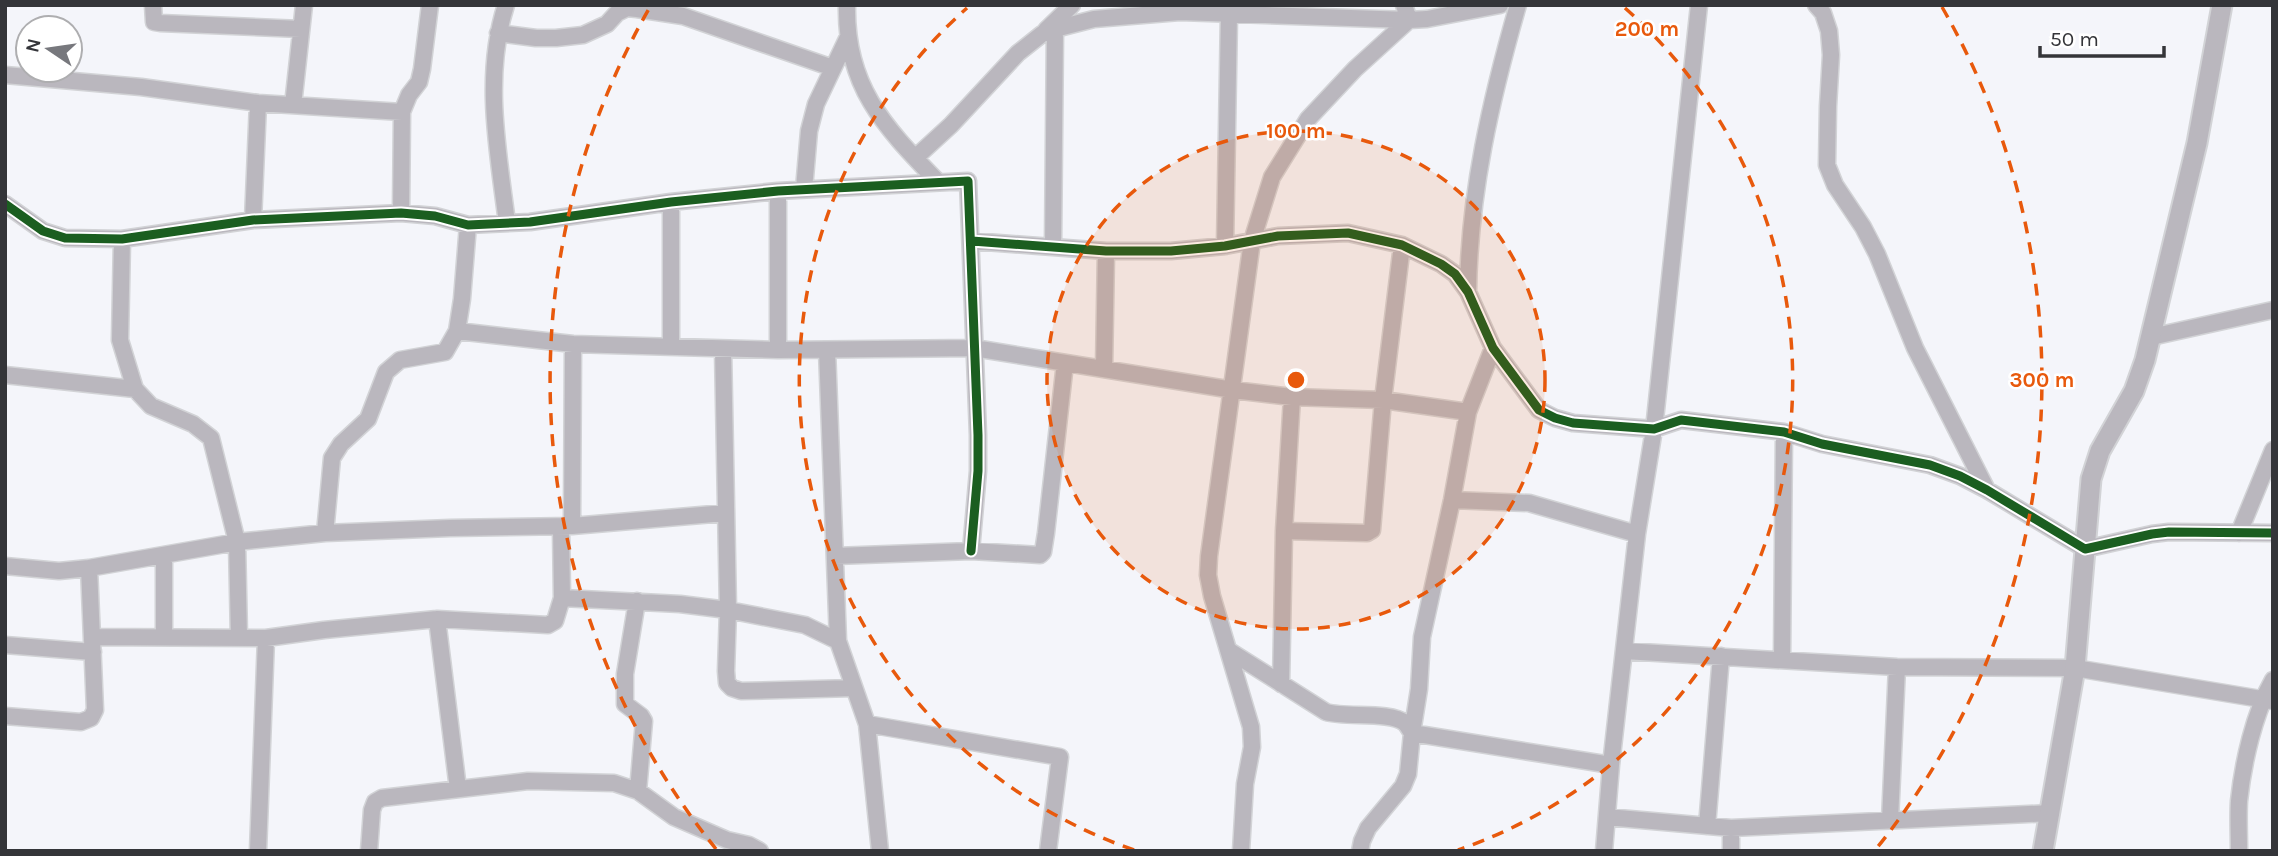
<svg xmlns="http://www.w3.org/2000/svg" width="2278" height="856" viewBox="0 0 2278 856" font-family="Karla,sans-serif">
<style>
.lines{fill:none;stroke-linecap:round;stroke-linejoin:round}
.minor-casing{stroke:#d2d3d6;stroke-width:19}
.tertiary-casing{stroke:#d2d3d6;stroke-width:23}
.minor{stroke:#bab7be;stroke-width:16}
.tertiary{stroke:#bab7be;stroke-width:19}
.cycleway-casing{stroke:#fff;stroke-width:13}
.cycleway{stroke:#1b5e20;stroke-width:9}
.ring{fill:none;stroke:#e8590c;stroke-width:3.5;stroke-dasharray:12 9}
.centre{fill:#e8590c;stroke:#fff;stroke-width:3.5}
.ring-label{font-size:21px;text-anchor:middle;font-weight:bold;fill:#e8590c;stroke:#fff;stroke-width:5;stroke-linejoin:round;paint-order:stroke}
</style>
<rect width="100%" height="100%" fill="#f4f5fa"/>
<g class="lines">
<defs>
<path id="minor" d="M153,5l1,17 6,1 141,6
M506,5c-23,71 -8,146 1,218
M847,5c-2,82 38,122 91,177
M1816,5l7,8 6,18 2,24 -3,51 -1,59 8,20 28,42 14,27 38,94 72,142
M1046,30l26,-25
M498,33l38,5h20l27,-3 24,-11 10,-11 10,-5 10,1 46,7 150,52
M5,75l136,12 117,16 144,9
M293,105l11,-100
M915,158l36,-33 67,-72 24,-19 13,-5 39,-10 86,-7 229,8 18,-1 73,-14
M804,189l5,-58 7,-27 31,-65
M778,191v159
M5,204l38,27 22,7 57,1 131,-19 148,-7 34,3 33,9 62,-3 141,-20 107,-11 190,-10 10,254v36l-7,80
M401,213l1,-101 7,-17 10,-13 3,-13 8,-64
M253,220l5,-117
M122,239l-2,101 15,49 16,17 42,18 18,14 26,104 2,96
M972,241l134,10h65l54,-5 53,-10 70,-3 54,12 39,19 14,10 13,18 25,56 46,62 16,8 18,5 81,6 27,-9 103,12 38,12 108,21 30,11 27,14 98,59 67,-15 17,-2 104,1
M1225,246l4,-232
M1053,247l2,-218
M1468,292c1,-98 23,-193 50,-287
M457,331l116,13 205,6 196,-2 259,42 59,7 91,3 85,12
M2151,337l122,-27
M671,347v-145
M723,349l5,261 -2,61 1,12 5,5 9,3 113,-3
M827,350l11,291 29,83 13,127
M1104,369l2,-118
M5,375l130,14
M1452,500l77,3 108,31
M572,526l1,-182
M1284,531l83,2 5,-3 11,-130 19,-155
M325,533l7,-75 9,-14 27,-25 18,-47 14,-12 45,-8 12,-21 5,-32 6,-74
M2239,533l34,-83
M164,555v82
M835,556l136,-5 69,4 3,-3 3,-19 19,-170
M5,566l54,5 30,-3 148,-26 88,-9 125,-5 122,-2 153,-13
M562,598l118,6 48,6 77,15 33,16
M637,601l-12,73v30l16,12 3,5 -6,70
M437,619l21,170
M93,637l173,1 58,-8 113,-11 111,6 7,-4 7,-23 -1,-71
M5,645l88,7
M1228,650l98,62c20,6 64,-1 79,11 3,3 4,6 7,10l199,32
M1624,651l273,16 178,1 198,33
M1782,660l2,-228
M1281,684l3,-153 8,-134
M5,716l76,6 10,-4 4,-8 -6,-142
M867,724l193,33 -12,94
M1607,817l124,11 320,-15
M1890,820l7,-153
M1707,826l14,-170
M1731,828v23
M258,851l8,-213
M369,851l3,-41 3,-8 7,-4 146,-17 86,2 24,8 36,26 53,23 22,5 11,6
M1241,851l4,-67 7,-37 -1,-20 -39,-131 -4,-21 1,-19 43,-315 20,-64 36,-58 47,-50 54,-49 -5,-15
M1360,851l2,-10 6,-13 35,-42 5,-12 4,-41 7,-44 3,-52 30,-137 16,-88 25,-64
M1604,851l7,-86 26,-231 17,-105 45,-424
M2239,851c0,-17 -1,-34 0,-50 4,-38 15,-88 34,-121"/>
<path id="tertiary" d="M2043,851l32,-183 16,-189 9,-28 34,-60 11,-31 52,-217 25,-138"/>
</defs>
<use href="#minor" class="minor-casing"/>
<use href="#tertiary" class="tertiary-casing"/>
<use href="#minor" class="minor"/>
<use href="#tertiary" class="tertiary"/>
<defs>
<path id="cycleway" d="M5,204l38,27 22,7 57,1 131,-19 148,-7 34,3 33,9 62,-3 141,-20 107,-11 190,-10 10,254v36l-7,80
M972,241l134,10h65l54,-5 53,-10 70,-3 54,12 39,19 14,10 13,18 25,56 46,62 16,8 18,5 81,6 27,-9 103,12 38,12 108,21 30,11 27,14 98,59 67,-15 17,-2 104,1"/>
</defs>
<use href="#cycleway" class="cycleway-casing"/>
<use href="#cycleway" class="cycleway"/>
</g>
<circle cx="1296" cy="380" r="249" fill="#e8590c" fill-opacity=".12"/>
<g class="ring">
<circle cx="1296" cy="380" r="249"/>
<path d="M1134 850A497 497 0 0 1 967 8M1625 8A497 497 0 0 1 1458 850"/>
<path d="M716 849A746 746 0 0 1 650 7M1942 7A746 746 0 0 1 1876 849"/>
</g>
<circle cx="1296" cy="380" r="10" class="centre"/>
<g class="ring-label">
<text x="1647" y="36">200 m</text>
<text x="1296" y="138">100 m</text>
<text x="2042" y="387">300 m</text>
</g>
<rect width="2278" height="856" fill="none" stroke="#343539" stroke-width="14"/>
<g transform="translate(49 49) rotate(283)"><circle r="33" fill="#ffffff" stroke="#aeaeb0" stroke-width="2"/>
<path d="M0-5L12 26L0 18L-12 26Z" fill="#77787d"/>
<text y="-10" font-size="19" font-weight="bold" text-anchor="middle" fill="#343539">N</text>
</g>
<path d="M2040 46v10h124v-10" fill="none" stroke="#343539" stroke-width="3.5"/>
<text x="2050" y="46" font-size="21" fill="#343539" stroke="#ffffff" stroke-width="5" paint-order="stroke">50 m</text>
</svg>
